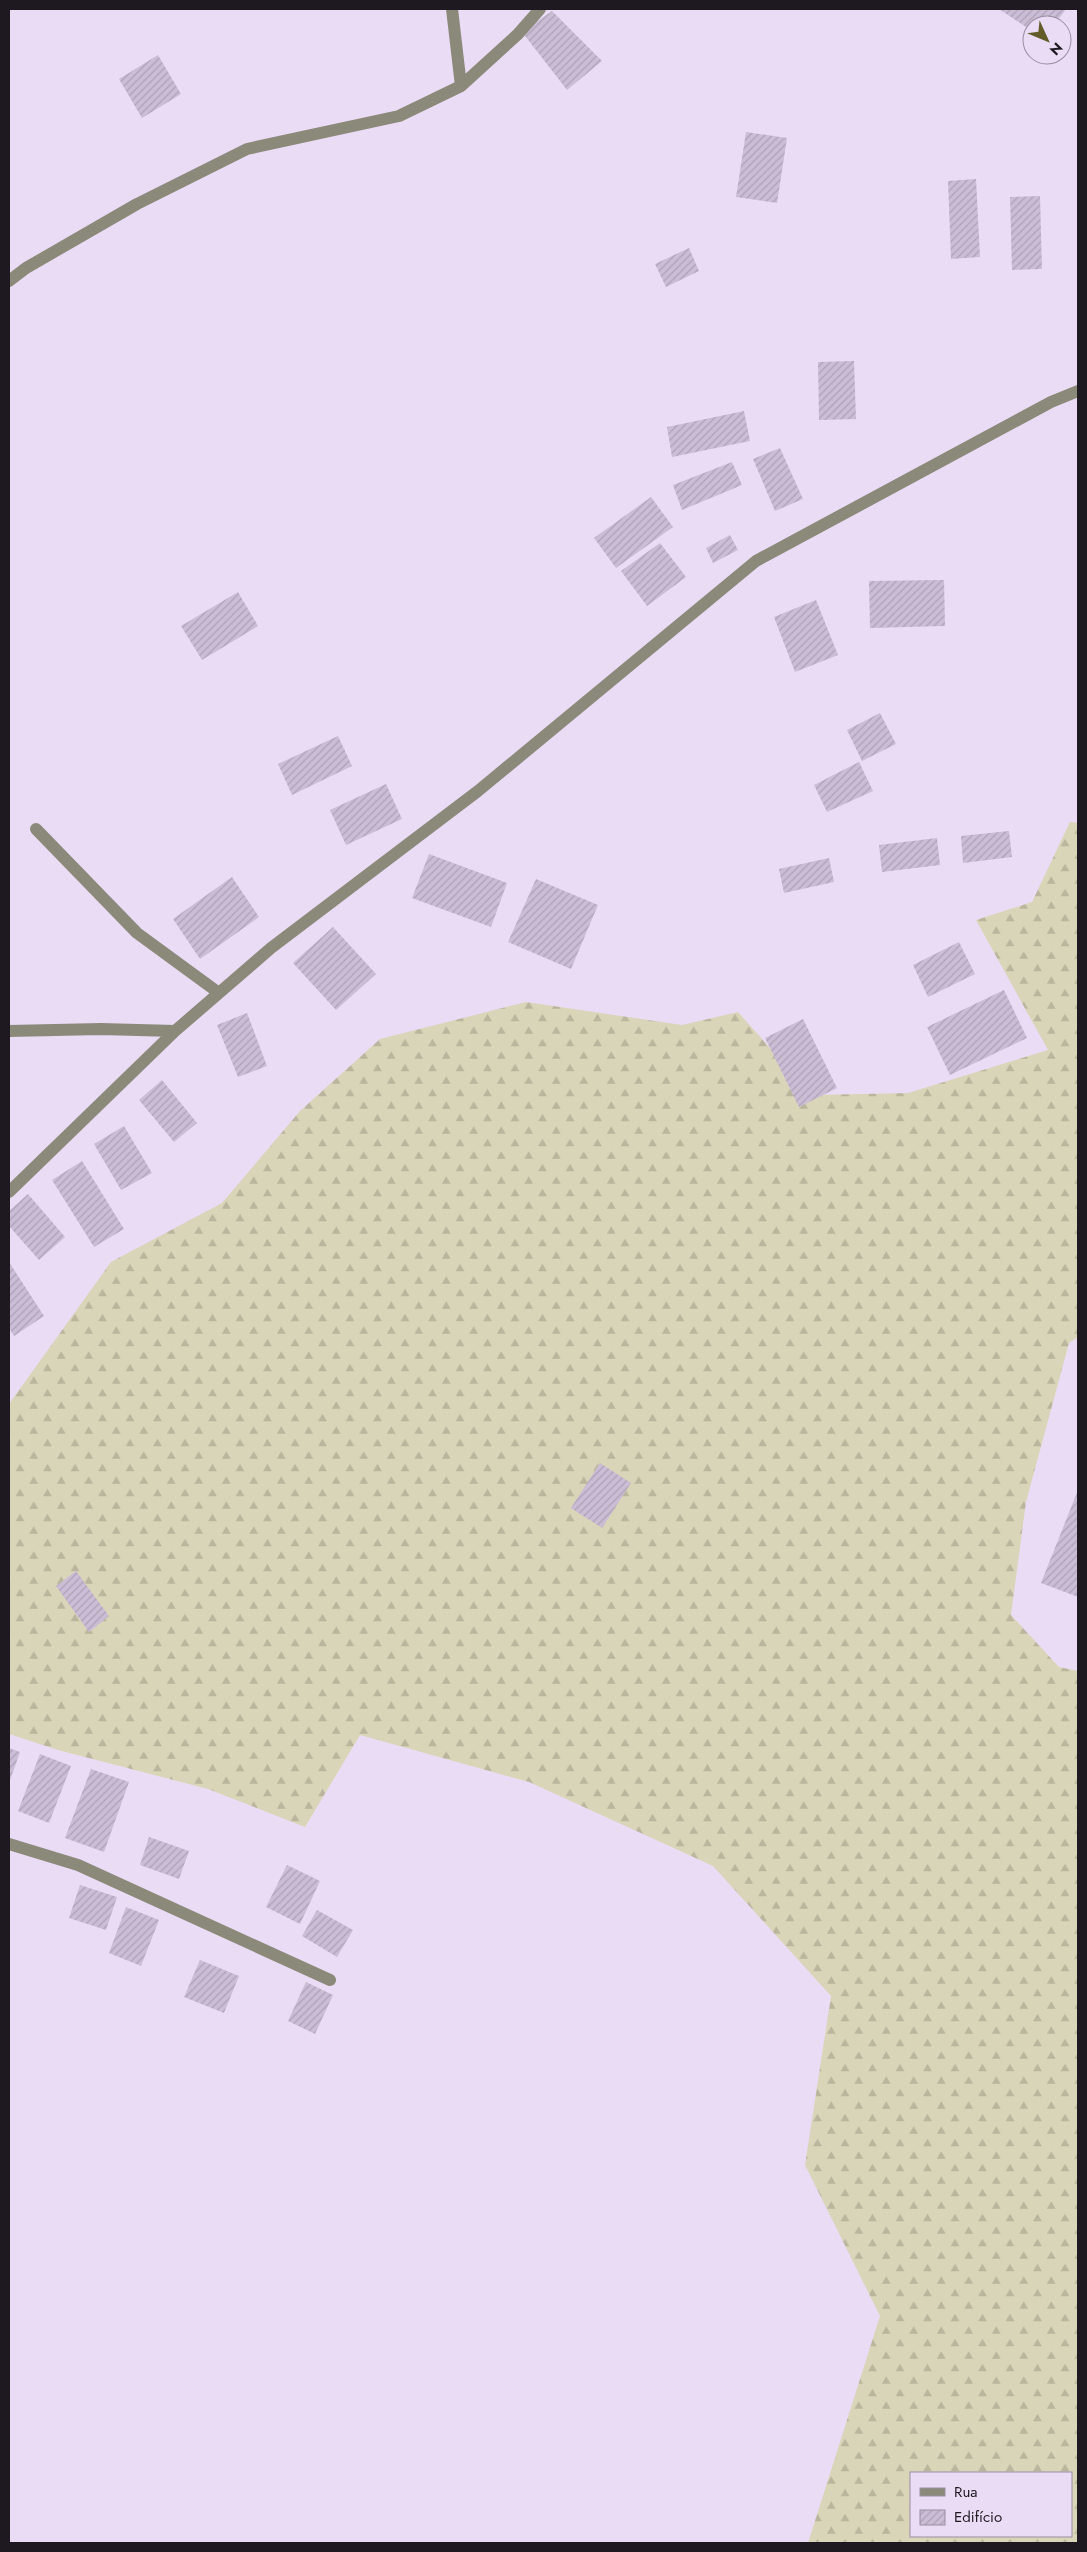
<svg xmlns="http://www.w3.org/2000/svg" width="1087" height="2552" viewBox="0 0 1087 2552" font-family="Jost,sans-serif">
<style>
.forest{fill:url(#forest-firs);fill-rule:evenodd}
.building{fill:url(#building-hatch)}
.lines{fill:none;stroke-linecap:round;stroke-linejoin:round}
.minor{stroke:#8b8979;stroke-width:12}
</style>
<defs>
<pattern id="forest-firs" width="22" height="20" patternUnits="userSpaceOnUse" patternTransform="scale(1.25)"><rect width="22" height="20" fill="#d9d5b8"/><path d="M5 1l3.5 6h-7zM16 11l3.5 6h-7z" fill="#bab69e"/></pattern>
<pattern id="building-hatch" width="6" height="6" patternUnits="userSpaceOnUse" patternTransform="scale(1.25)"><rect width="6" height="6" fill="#cabdd5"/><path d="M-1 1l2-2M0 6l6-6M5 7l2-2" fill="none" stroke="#ada2b7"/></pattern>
</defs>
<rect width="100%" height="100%" fill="#eadcf5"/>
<path class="forest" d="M1070,822l8,1v514l-9,6 -43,159 -15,113 48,52 19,4v872h-270l72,-227 -75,-151 26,-169 -118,-130 -184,-84 -169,-47 -55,92 -97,-38 -150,-39 -49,-16v-330l102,-142 111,-59 78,-92 80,-72 146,-37 156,23 56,-13 74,83 96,-2 140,-43 -72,-130 56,-18zM911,2473h160v63h-160z"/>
<path class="building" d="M999,9h67l-12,16h-22v6z
M552,11l50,50 -35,29 -45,-58z
M158,55l23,39 -39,24 -23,-39z
M746,132l41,6 -10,65 -41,-6z
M976,179l4,78 -29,2 -3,-78z
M1040,196l2,73 -30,1 -2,-73z
M689,248l10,23 -33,16 -11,-23z
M854,361l2,58 -37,1 -1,-58z
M744,411l6,30 -78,16 -5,-30z
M780,448l23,51 -28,12 -22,-52z
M732,462l10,23 -60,25 -9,-25z
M651,497l22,30 -57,41 -22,-30z
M730,535l8,15 -25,13 -7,-15z
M660,543l26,34 -39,29 -26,-35z
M944,580l1,46 -75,2 -1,-47z
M238,592l20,34 -56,34 -21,-34z
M816,600l22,55 -43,17 -21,-55z
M880,713l16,31 -34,17 -15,-31z
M338,736l14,30 -60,29 -14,-31z
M859,762l14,29 -46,21 -13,-27z
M386,784l16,35 -56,26 -16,-35z
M1009,831l3,26 -49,6 -2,-27z
M937,838l3,27 -58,7 -3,-27z
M429,854l78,29 -16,44 -79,-29z
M829,858l5,24 -50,11 -5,-24z
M232,877l27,40 -59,42 -27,-40z
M536,879l62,26 -27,64 -63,-27z
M333,927l43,47 -40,36 -43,-47z
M959,942l16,32 -47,23 -15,-32z
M1004,990l23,48 -77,37 -23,-48z
M247,1013l20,53 -29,11 -21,-52z
M803,1019l34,69 -38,19 -34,-69z
M162,1080l35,43 -23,19 -35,-42z
M124,1126l28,47 -31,17 -27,-46z
M82,1161l42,68 -30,18 -42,-67z
M28,1194l37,43 -26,23 -30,-34v-15z
M9,1262l35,54 -30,20 -5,-8z
M600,1463l31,20 -29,45 -31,-20z
M1078,1490v107l-37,-14z
M76,1571l33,45 -20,16 -33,-46z
M9,1748l11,4 -11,31z
M40,1754l31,12 -22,57 -31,-12z
M91,1769l38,13 -25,70 -39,-14z
M149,1837l40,14 -10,28 -39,-14z
M287,1865l33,16 -20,43 -34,-17z
M80,1885l37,12 -11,33 -37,-12z
M126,1907l33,13 -18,46 -32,-13z
M317,1910l36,20 -16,27 -35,-21z
M200,1960l39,16 -15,37 -40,-16z
M306,1982l27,13 -18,39 -27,-13z"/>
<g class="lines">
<path class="minor" d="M452,9l9,77
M9,281l17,-13 111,-64 110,-55 152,-33 62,-30 57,-52 22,-25
M36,829l101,104 82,60
M9,1031l92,-2 74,2 96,-83 207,-157 278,-230 295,-159 27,-11
M9,1192l166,-161
M9,1844l69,21 252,115"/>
</g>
<rect width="1087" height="2552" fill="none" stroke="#1e1921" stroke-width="20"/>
<rect x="910" y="2472" width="162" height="65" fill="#eadcf5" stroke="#988ea0"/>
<rect x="920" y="2488" width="25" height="8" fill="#8b8979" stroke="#988ea0"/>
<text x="954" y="2497" font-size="15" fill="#1e1921">Rua</text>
<rect x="920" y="2510" width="25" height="15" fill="url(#building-hatch)" stroke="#988ea0"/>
<text x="954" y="2522" font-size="15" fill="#1e1921">Edifício</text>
<g transform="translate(1047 40) rotate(134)"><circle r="24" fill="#eadcf5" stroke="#988ea0"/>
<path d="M0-4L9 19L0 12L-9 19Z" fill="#635b28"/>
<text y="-8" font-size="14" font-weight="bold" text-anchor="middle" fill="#1e1921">N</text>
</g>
</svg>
